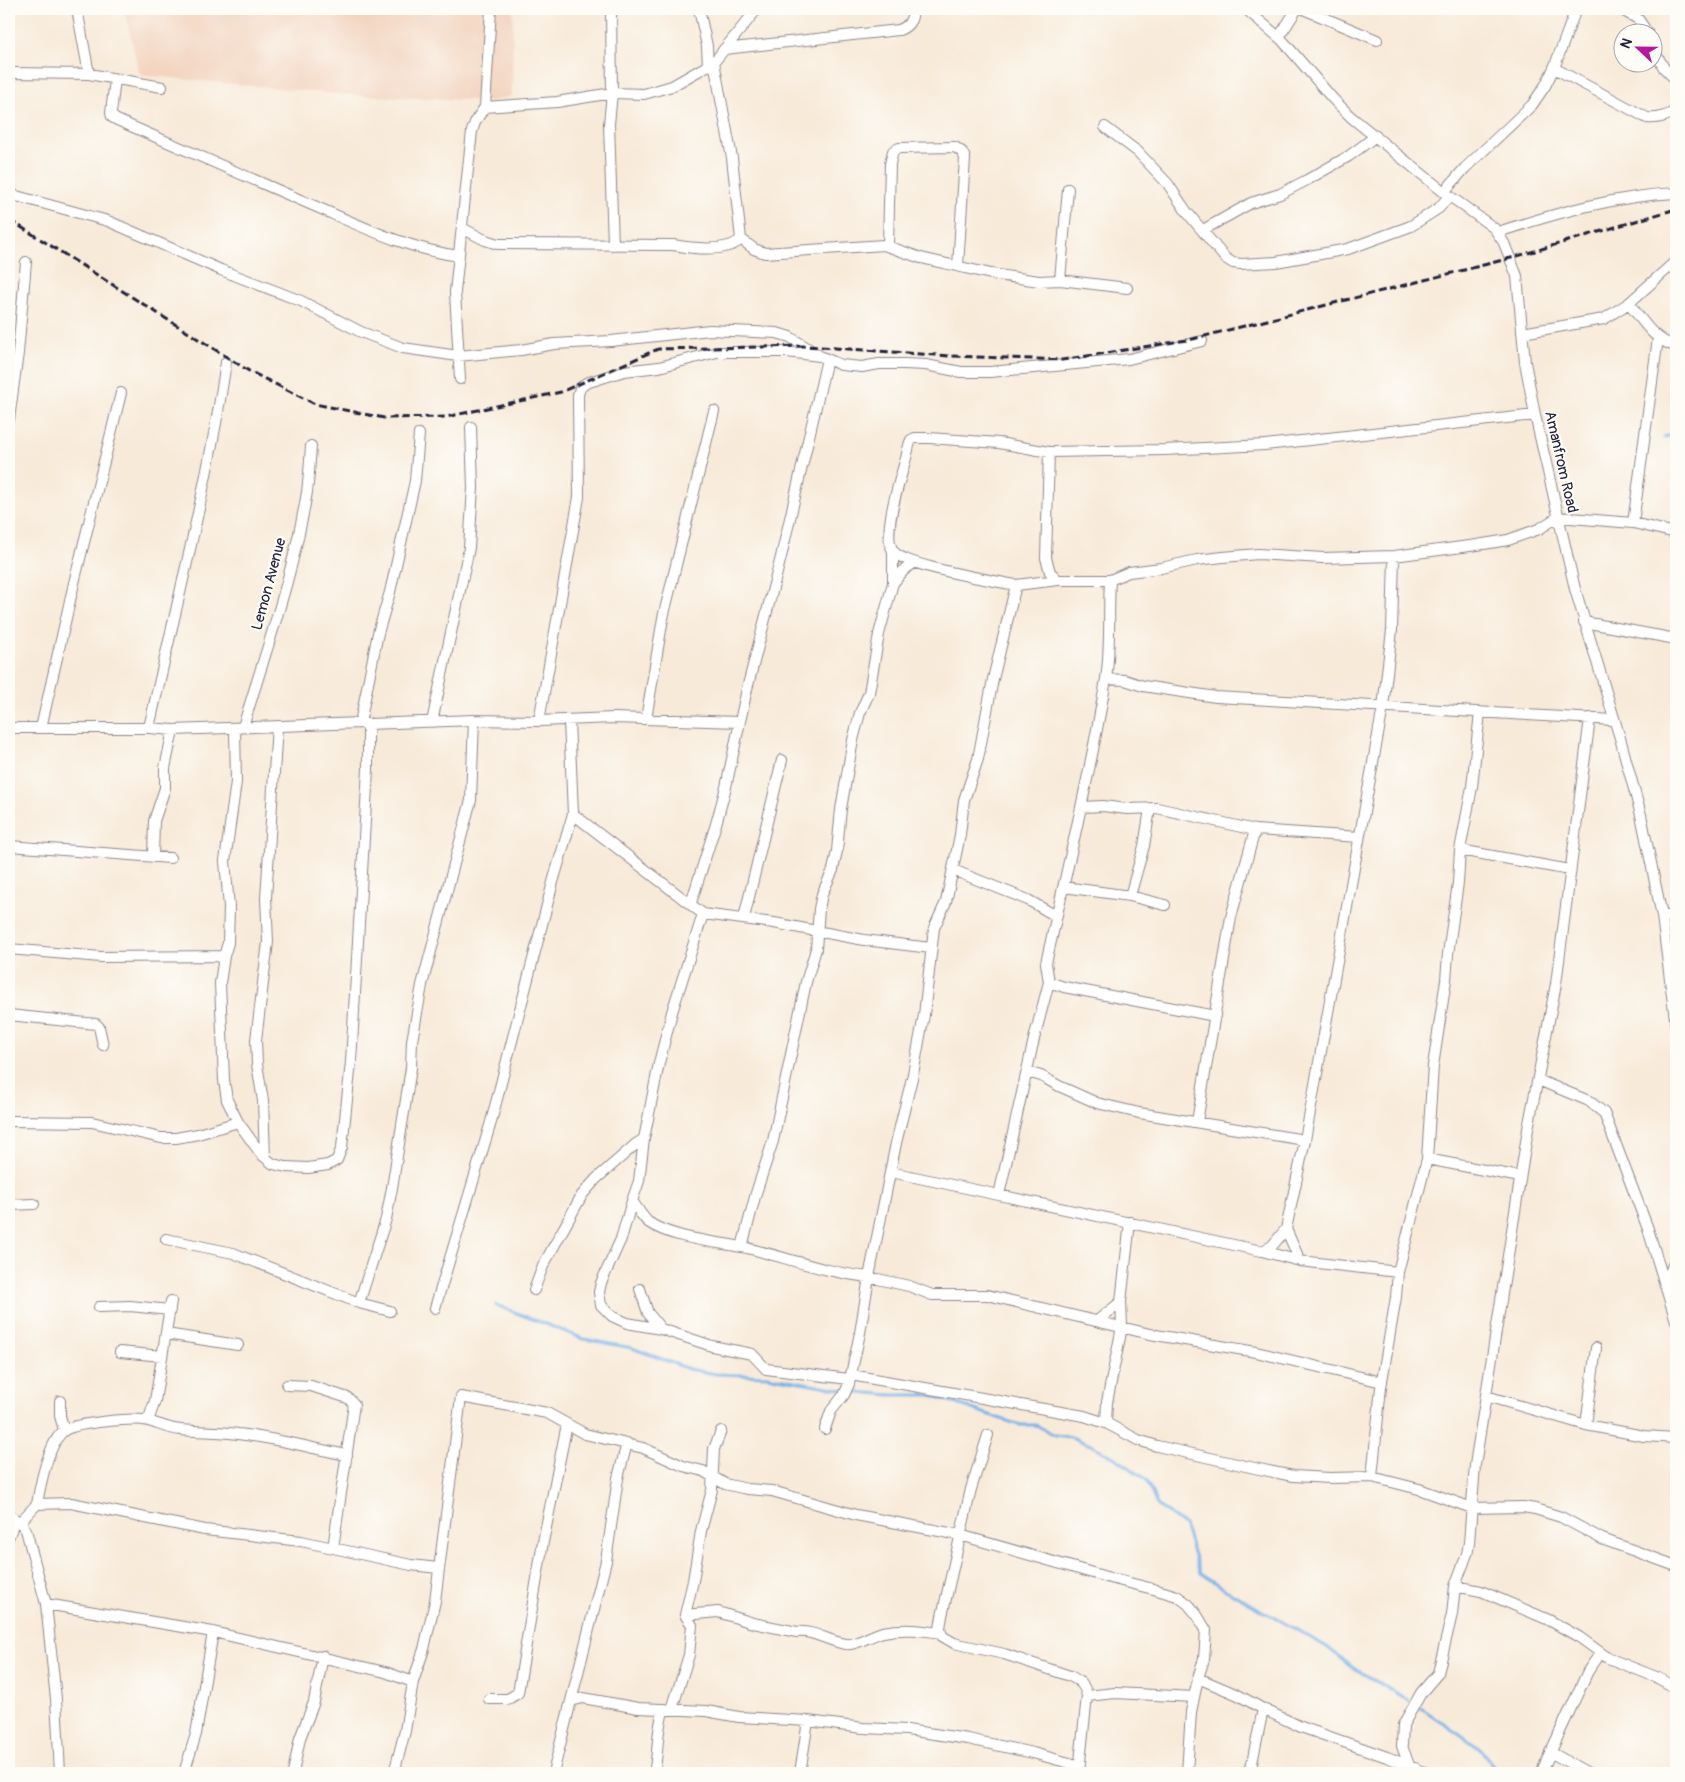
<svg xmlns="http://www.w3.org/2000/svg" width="1685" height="1782" viewBox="0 0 1685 1782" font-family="Pangolin,sans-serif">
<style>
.built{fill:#f3d4bf}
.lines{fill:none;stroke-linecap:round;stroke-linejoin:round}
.stream{stroke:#78b1e8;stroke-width:3}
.minor-casing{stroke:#8d868a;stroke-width:12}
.minor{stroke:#fff;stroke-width:10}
.rail{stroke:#22223b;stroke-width:3;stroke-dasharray:8 4;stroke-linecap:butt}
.labels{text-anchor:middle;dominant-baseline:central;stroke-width:4.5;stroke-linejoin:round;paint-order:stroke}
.street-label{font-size:15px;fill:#22223b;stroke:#fdfcf7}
</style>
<rect width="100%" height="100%" fill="#fdfcf7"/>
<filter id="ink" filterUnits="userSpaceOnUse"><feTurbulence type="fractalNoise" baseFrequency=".02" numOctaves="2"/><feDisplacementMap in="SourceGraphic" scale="10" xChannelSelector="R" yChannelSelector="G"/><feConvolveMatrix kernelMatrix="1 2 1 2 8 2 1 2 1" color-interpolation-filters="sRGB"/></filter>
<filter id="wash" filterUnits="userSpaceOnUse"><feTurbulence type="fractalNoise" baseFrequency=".0096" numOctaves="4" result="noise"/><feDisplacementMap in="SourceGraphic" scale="20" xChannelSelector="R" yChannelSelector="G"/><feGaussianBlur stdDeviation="1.12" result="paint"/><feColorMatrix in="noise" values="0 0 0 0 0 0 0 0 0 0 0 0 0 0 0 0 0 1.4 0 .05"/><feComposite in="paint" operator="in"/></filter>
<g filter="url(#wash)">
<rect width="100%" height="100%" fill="#f8ead9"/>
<path class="built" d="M124,9h389l-1,87 -20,5 -144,-6 -208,-20z"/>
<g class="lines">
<path class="stream" d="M1664,437l12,-3
M496,1305l88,34 48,9 57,21 27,5 51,2 77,14
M858,1392l32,3h41l88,30h17l19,10 16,2 22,9 24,13 29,20 11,26 27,20 16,48 26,17 101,57 25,20 57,34
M1421,1708l39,26 20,15 19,24"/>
</g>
</g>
<g filter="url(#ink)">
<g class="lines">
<defs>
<path id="minor" d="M611,9l1,84 -3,31 4,121
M699,9l8,37 1,20
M1246,9l36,31 51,59 18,18 93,75 50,36 10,15 13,33 8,86 10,53 40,174 45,149 21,77 21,101 14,111
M1303,9l74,31
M1620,9l18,10 9,13
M1279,37l18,-28
M1652,47l12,21 12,12
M724,49l175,-19c9,-3 15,-11 13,-21
M1554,68l93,50c12,1 19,-2 29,-7
M9,73l80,1 -12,-65
M89,74l73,13
M115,79l-4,34 1,4 5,3c65,29 130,57 195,85 47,20 95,44 147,51
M485,107l72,-5 55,-9 32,1 28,-8 42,-24
M1105,127l33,25 30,32 18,27 39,47 8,5 8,1 35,-2 72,-13 63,-23 28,-18 10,-12
M1444,192l21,-24 67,-63 13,-19 9,-18 22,-59
M9,194l99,27 113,49 80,31 60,31 42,16 55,8 63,-6 33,-6 57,-3 99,-11 67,3 13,4 27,17
M462,228l23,12 13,4 175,1c17,3 55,8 68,-6l13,10 11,4 119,-8 37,13 70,16 48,7 21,-1 67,8
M1203,230l48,-27 29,-9 27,-14 42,-24 27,-20
M1498,232c59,-19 116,-36 178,-39
M741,239l-9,-81 -18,-96 43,-53
M888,246l2,-82 3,-13 6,-3 56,-1 7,5 3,6 -7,108
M1060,280l8,-91
M1629,303c13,17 25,38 47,43
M1522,333l82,-14 25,-16 47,-42
M460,379l-5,-87 17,-161 4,-11 9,-13 6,-98
M9,419l9,-66 8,-91
M1049,452l-3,106 4,14 8,8
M1633,523l25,-185
M1110,580l19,-8 32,-4 36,-8 26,-3 35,-3 65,4 71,-2 83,-11 31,-5 31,-11 19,-12 75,6 43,10
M893,583v-31
M1016,585c-22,-4 -110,-19 -122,-33 -14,-15 7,-75 12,-94 2,-6 2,-12 5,-18l4,-2h14l70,5 50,9 115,-2 101,-5 270,-30
M1584,622l92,17
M1106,679l19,1 18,6 73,11 398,23
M646,719l17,-101 51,-207
M569,720l4,94 130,100 71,9 90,17 67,8
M539,721l40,-224 -1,-102 2,-7 6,-5 38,-12 35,-4 58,-15h70l33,4 21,9 21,2 17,-3h25l22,1 35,7h29l139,-13 73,-18
M432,722l37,-174 4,-60 -2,-61
M360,723l18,-90 12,-41 25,-111 4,-47
M243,727c23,-77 51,-155 64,-235 2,-15 3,-31 4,-46
M9,728h140l24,2 187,-7 8,1 106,-4 65,1 74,-3 126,4
M41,728l33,-145 47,-190
M149,728c27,-122 59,-243 77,-366
M235,728l1,54 -11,79 4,46 -1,36 -4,13 -4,27 4,97 3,20 11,22 23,32 12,10 13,3 22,1 20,-3 9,-5 5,-13 9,-85 17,-293v-45
M1082,807l21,-1 24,3 30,-1 98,22 104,7
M9,846l161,12
M1460,850l110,20
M153,857l1,-36 11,-33v-20l8,-38
M953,870l75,30 28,16
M1064,887l66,9 35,9
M1130,896l14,-50 6,-37
M691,903l25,-79 10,-37 21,-98 34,-132 46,-198
M703,914l-31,98 -13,51 -15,76 -5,42 -7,20c5,6 10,16 16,21 24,17 71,20 99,26 41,10 80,25 122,29l27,-134 17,-69 11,-59 10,-87 12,-26 14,-67 4,-35 14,-41 15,-80 23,-94 42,-5h52c-2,33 1,66 -4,99 -16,96 -39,190 -60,284l3,19 15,5 151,29
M1662,916h14
M744,918l38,-158
M9,949l92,8 123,-1
M1049,982l-15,57 -35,156 263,56 38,10 98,11
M9,1015l87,9 3,3 4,18
M1027,1072l14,4 18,10 38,17 42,10 166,27
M1538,1080l51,21 15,12 44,116 28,92
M9,1121l83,1 69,16h15l22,-4 40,-12
M1197,1122l34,-205 24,-87
M265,1157l-2,-56 -6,-37 -1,-24 12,-98 -2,-44 11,-172
M1427,1159l93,18
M891,1172l108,23
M632,1201l-11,38 -20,44 -2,9 2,13 11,11 15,7 34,6 51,17 40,8 14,15 83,10
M9,1205l25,-1
M1286,1229l14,32
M166,1239l67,14 126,50 31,8
M742,1247l14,-54 17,-52 33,-159 10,-33 3,-40 3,-15 11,-24 4,-19 4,-42 12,-69 7,-27 9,-20 10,-59 14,-51 11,-13 10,-7
M1262,1251l10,-5 14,-17 19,-89 78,-433 9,-77 2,-74
M1665,1285l11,-27
M640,1289l8,24 13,16
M534,1290l9,-24 39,-71 14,-16 40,-35 8,-5
M359,1303l27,-84 6,-31 19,-120 1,-27 10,-56 49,-185 3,-80
M99,1307l31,-1 40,4
M435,1308l56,-186 62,-240 20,-68
M1097,1321l24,-19
M166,1334l72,11
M120,1352l42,4
M851,1375l233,41 22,7 32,17 19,6 102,23 34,7 37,2 42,-1 47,12 53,19 51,-1 12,2 26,8 41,22 74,27
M287,1385l24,1 37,12 6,6 -21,144
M1486,1396l100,29 58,11 32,2
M60,1401v15l4,14
M148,1421l7,-20 16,-100
M1106,1423l1,-21 15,-75 -1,-25 9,-80
M1586,1425l10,-77
M825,1429l6,-18 13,-16 5,-11 11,-51 9,-56 40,9 23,9h55l163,39 106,18 126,30
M988,1435l-17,54 -29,127 -2,12 2,8 12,7 50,11 66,22c10,5 15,9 17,20l-8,75
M1372,1477l9,-90 15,-90 2,-25 29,-113 6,-93 13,-86 2,-26 10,-71 2,-33 12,-63 8,-75
M37,1504c3,-18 12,-64 28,-74 12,-7 70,-13 83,-9 11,3 21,8 33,9 19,2 38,1 57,4 36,4 73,14 109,21
M9,1516l11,6 6,8 20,74 10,95 4,74
M20,1522l17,-18 34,-1 134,27 96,11 110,24 27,3
M9,1536l6,-17
M1455,1586l26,5 68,29 30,17 29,21 48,19 20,11
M46,1604l167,28 172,40 28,10 11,-33 11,-48 26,-204 86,16 38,21 58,14 40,18 20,5 22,13 22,5 25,2 84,24 104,20 150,43 47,12 20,6 11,8 9,11 9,15 -2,29 -6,19 -7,34 -4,61
M685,1615l33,-3 35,11 44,9c17,-2 32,10 49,12 9,2 27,-10 37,-12 21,-4 37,-2 58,1
M1198,1678l40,17 25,14 38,18 86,30 40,16
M1087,1696l28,-3 79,4
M489,1699h19l10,-6 25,-151 24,-118
M571,1701l12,-3 55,10 68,3 33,6 69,4 55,7 44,2 61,9 65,14 47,13
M672,1709l17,-54 3,-30 -7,-10 8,-34 8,-50 11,-41 2,-41 7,-18
M1550,1752l38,21
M184,1773l12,-39 17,-102
M293,1773l7,-35 14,-36 9,-46
M394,1773l11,-42 8,-49
M553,1773l53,-212 12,-83 9,-35
M654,1773c5,-22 2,-43 10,-64
M800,1773l8,-52
M1250,1773l13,-64
M1408,1773l1,-8 -7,-19 1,-21 18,-32 17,-20 14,-59 3,-28 12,-32 2,-11 6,-78 53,-336 28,-145 34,-266
M1541,1773l47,-102 12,-17"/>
</defs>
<use href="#minor" class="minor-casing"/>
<use href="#minor" class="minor"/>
<path class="rail" d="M9,221l9,4 231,146 66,33 69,14 62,-1 115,-25 97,-43 148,-3 144,10 112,4 131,-21 318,-81 165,-49"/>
</g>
</g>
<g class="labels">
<g class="street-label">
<text transform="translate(1561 462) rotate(77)">Amanfrom Road</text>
<text transform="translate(269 584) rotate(-75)">Lemon Avenue</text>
</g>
</g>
<rect width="1685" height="1782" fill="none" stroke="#fdfcf7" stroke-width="30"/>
<g transform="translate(1638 48) rotate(292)"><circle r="24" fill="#fdfcf7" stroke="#a5a5ac"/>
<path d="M0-4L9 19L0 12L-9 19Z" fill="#b5179e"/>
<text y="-8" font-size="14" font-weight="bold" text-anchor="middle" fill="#22223b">N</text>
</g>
</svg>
